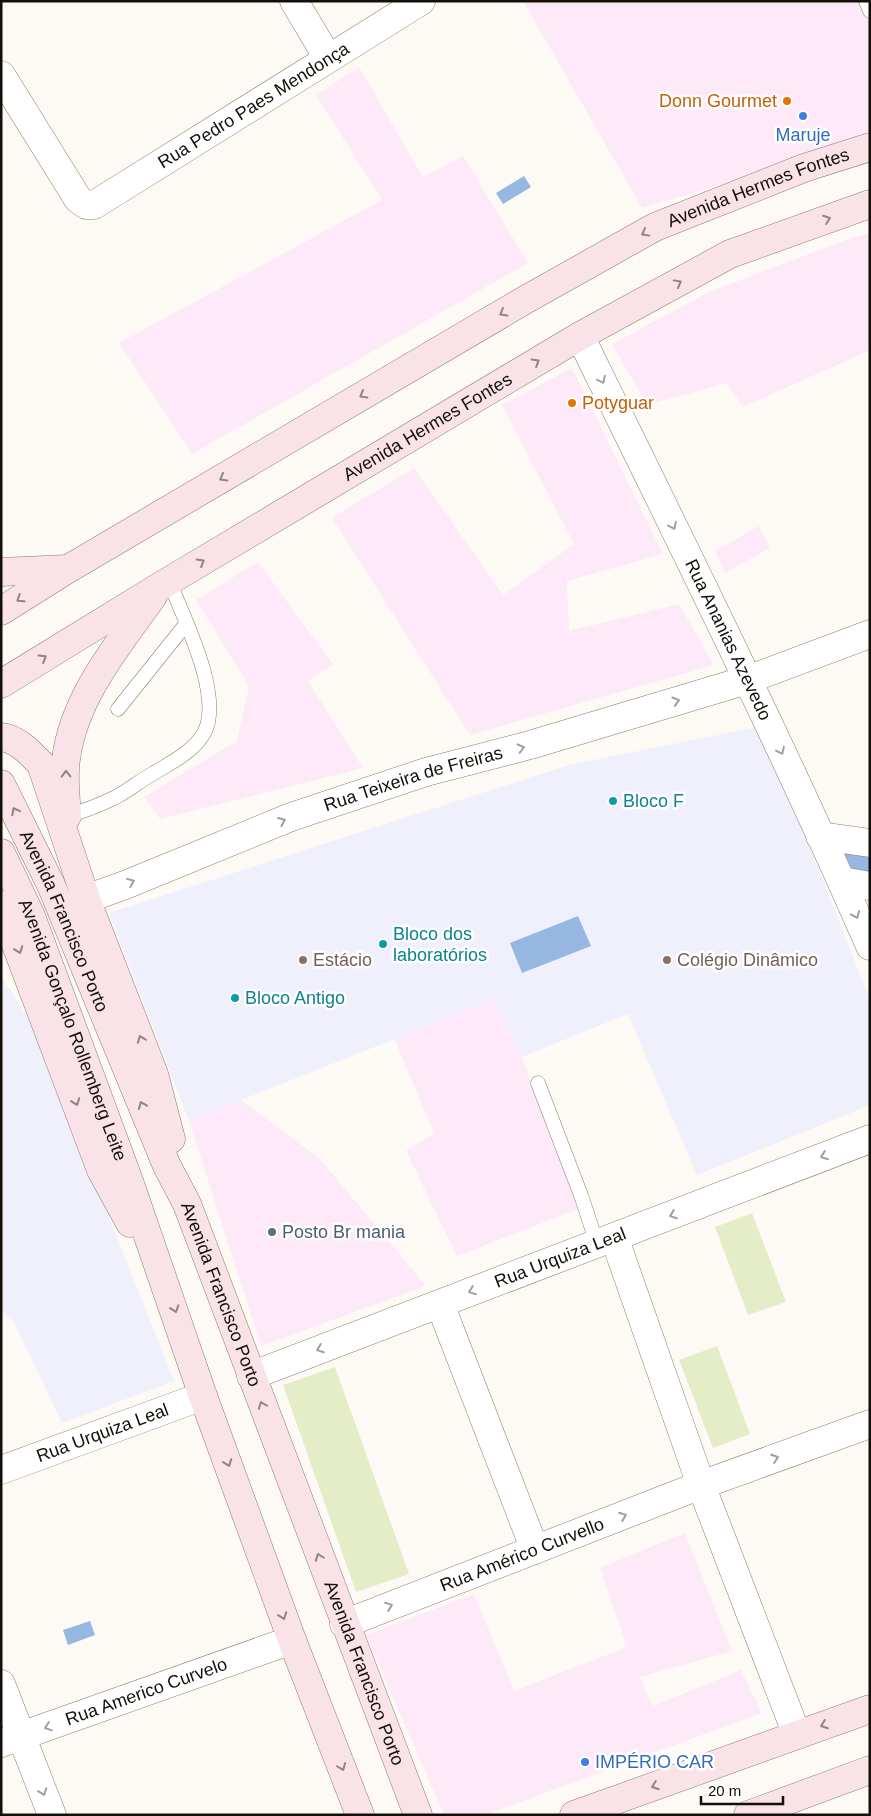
<svg xmlns="http://www.w3.org/2000/svg" width="871" height="1816" viewBox="0 0 871 1816" font-family="Helvetica,sans-serif">
<style>
.commercial{fill:#fee9f8}
.education{fill:#f0effc}
.green{fill:#e5edc8}
.water{fill:#97b7e3}
.lines{fill:none;stroke-linecap:round;stroke-linejoin:round}
.canal{stroke:#97b7e3;stroke-width:29}
.lane-casing{stroke:#8c7d6c;stroke-width:15}
.street-casing{stroke:#8c7d6c;stroke-width:29}
.secondary-casing{stroke:#8c7d6c;stroke-width:29}
.lane{stroke:#fff;stroke-width:14}
.street{stroke:#fff;stroke-width:28}
.secondary{stroke:#f9e2e8;stroke-width:28}
.oneway{stroke:#928384}
.oneway2{stroke:#a19f9d}
.food-dot{fill:#e8710a;stroke:#fff;stroke-width:2}
.shop-dot{fill:#3f7fe0;stroke:#fff;stroke-width:2}
.culture-dot{fill:#0f9aa8;stroke:#fff;stroke-width:2}
.education-dot{fill:#8d6e63;stroke:#fff;stroke-width:2}
.service-dot{fill:#5c6f8a;stroke:#fff;stroke-width:2}
.labels{text-anchor:middle;dominant-baseline:central;stroke-width:5;stroke-linejoin:round;paint-order:stroke}
.food-label{font-size:18px;fill:#c56008;stroke:#fff;text-anchor:end}
.street-label{font-size:18px;fill:#150f09;stroke:#fff}
.shop-label{font-size:18px;fill:#366cbe;stroke:#fff}
.culture-label{font-size:18px;fill:#0d838f;stroke:#fff;text-anchor:start}
.education-label{font-size:18px;fill:#785e54;stroke:#fff;text-anchor:start}
.service-label{font-size:18px;fill:#4e5e75;stroke:#fff;text-anchor:start}
</style>
<rect width="100%" height="100%" fill="#fdfaf6"/>
<path class="commercial" d="M523,1h347v139l-228,68z
M359,67l64,110 40,-21 65,107 -336,191 -73,-111 263,-143 -66,-105z
M870,233v117l-127,57 -16,-24 -80,22 -35,-61 97,-52 142,-54z
M572,368l91,186 -96,27 2,50 110,-27 35,61 -244,70 -138,-217 82,-50 89,127 71,-51 -72,-139z
M759,526l11,22 -45,25 -10,-22z
M258,562l75,102 -25,17 55,87 -203,51 -16,-22 93,-56 12,-55 -53,-86z
M495,999l27,58 56,152 -121,47 -51,-105 28,-18 -40,-95z
M241,1100l79,59 106,127 -165,60 -72,-225z
M685,1533l47,118 -92,26 13,29 88,-36 21,43 -277,102h-41l-78,-180 108,-41 40,97 113,-44 -27,-79z"/>
<path class="education" d="M758,727l30,65 82,208v105l-173,70 -69,-161 -106,43 -27,-58 -306,122 -80,-208 460,-148z
M1,977l32,48 141,356 -112,42 -49,-103 -12,-10z"/>
<path class="green" d="M752,1213l34,89 -38,13 -33,-88z
M717,1346l33,88 -37,14 -34,-88z
M335,1367l74,207 -53,18 -73,-207z"/>
<path class="water" d="M524,176l7,11 -28,17 -7,-11z
M578,916l13,30 -69,27 -12,-30z
M90,1621l5,14 -27,10 -5,-15z"/>
<g class="lines">
<path class="canal" d="M853,855l17,3"/>
<defs>
<path id="lane" d="M866,1l4,10
M118,709l68,-85
M67,816c17,-5 33,-11 49,-19 13,-7 25,-17 38,-24 18,-11 39,-21 50,-40 20,-36 -21,-117 -35,-152
M538,1083l44,115 15,46"/>
<g id="street">
<path d="M294,1l34,57"/>
<path id="s1" d="M1,75l77,124 8,6h8l327,-204"/>
<path id="s2" d="M580,336c99,202 200,404 290,610"/>
<path d="M820,836l50,7"/>
<path d="M842,881l28,5"/>
<path id="s3" d="M86,899l39,-14 166,-68 135,-45 104,-27 217,-65 123,-46"/>
<path d="M614,1237l87,248 96,250"/>
<path d="M440,1304l95,246"/>
<path id="s4" d="M251,1376l619,-237"/>
<path id="s5" d="M1,1470l202,-74"/>
<path id="s6" d="M344,1624l357,-139 169,-61"/>
<path d="M1,1684l51,131"/>
<path id="s7" d="M1,1743l291,-103"/>
</g>
<g id="secondary">
<path d="M1,572l65,-3"/>
<path id="s8" d="M1,611l67,-42 457,-269 130,-73 149,-59 66,-21"/>
<path id="s9" d="M1,684l158,-97 421,-251 150,-82 140,-50"/>
<path d="M1,737c17,2 29,16 40,27l45,135 68,175 17,65"/>
<path id="s10" d="M1,784l50,101 116,281 20,38 231,611"/>
<path d="M67,816c-1,-18 -4,-39 -1,-57 8,-62 52,-114 87,-163"/>
<path id="s11" d="M1,853l30,63 98,265 74,215 89,244 68,175"/>
<path d="M1,905l100,265 29,53"/>
<path d="M574,1815l296,-106"/>
<path d="M748,1815l122,-45"/>
</g>
</defs>
<use href="#lane" class="lane-casing"/>
<use href="#street" class="street-casing"/>
<use href="#secondary" class="secondary-casing"/>
<use href="#lane" class="lane"/>
<use href="#street" class="street"/>
<use href="#secondary" class="secondary"/>
</g>
<defs><path id="oneway-chevron" d="M-2-3.5L2.5 0L-2 3.5" fill="none" stroke-width="1.6" stroke-linecap="round" stroke-linejoin="round" transform="scale(1.25)"/></defs>
<g class="oneway">
<use href="#oneway-chevron" transform="translate(827 219) rotate(-20)"/>
<use href="#oneway-chevron" transform="translate(645 233) rotate(151)"/>
<use href="#oneway-chevron" transform="translate(678 283) rotate(-29)"/>
<use href="#oneway-chevron" transform="translate(503 313) rotate(150)"/>
<use href="#oneway-chevron" transform="translate(536 362) rotate(-31)"/>
<use href="#oneway-chevron" transform="translate(363 395) rotate(150)"/>
<use href="#oneway-chevron" transform="translate(223 478) rotate(150)"/>
<use href="#oneway-chevron" transform="translate(201 562) rotate(-31)"/>
<use href="#oneway-chevron" transform="translate(20 599) rotate(147)"/>
<use href="#oneway-chevron" transform="translate(43 658) rotate(-32)"/>
<use href="#oneway-chevron" transform="translate(66 774) rotate(-91)"/>
<use href="#oneway-chevron" transform="translate(15 811) rotate(-118)"/>
<use href="#oneway-chevron" transform="translate(19 950) rotate(70)"/>
<use href="#oneway-chevron" transform="translate(141 1039) rotate(-111)"/>
<use href="#oneway-chevron" transform="translate(76 1102) rotate(70)"/>
<use href="#oneway-chevron" transform="translate(142 1105) rotate(-112)"/>
<use href="#oneway-chevron" transform="translate(175 1309) rotate(71)"/>
<use href="#oneway-chevron" transform="translate(262 1405) rotate(-111)"/>
<use href="#oneway-chevron" transform="translate(228 1463) rotate(70)"/>
<use href="#oneway-chevron" transform="translate(319 1557) rotate(-111)"/>
<use href="#oneway-chevron" transform="translate(283 1616) rotate(70)"/>
<use href="#oneway-chevron" transform="translate(824 1725) rotate(160)"/>
<use href="#oneway-chevron" transform="translate(342 1767) rotate(69)"/>
<use href="#oneway-chevron" transform="translate(655 1786) rotate(160)"/>
</g>
<g class="oneway2">
<use href="#oneway-chevron" transform="translate(602 380) rotate(64)"/>
<use href="#oneway-chevron" transform="translate(673 526) rotate(64)"/>
<use href="#oneway-chevron" transform="translate(676 701) rotate(-17)"/>
<use href="#oneway-chevron" transform="translate(521 748) rotate(-14)"/>
<use href="#oneway-chevron" transform="translate(781 751) rotate(65)"/>
<use href="#oneway-chevron" transform="translate(282 821) rotate(-23)"/>
<use href="#oneway-chevron" transform="translate(131 882) rotate(-22)"/>
<use href="#oneway-chevron" transform="translate(856 915) rotate(67)"/>
<use href="#oneway-chevron" transform="translate(824 1156) rotate(159)"/>
<use href="#oneway-chevron" transform="translate(673 1215) rotate(159)"/>
<use href="#oneway-chevron" transform="translate(472 1291) rotate(159)"/>
<use href="#oneway-chevron" transform="translate(320 1349) rotate(159)"/>
<use href="#oneway-chevron" transform="translate(775 1458) rotate(-20)"/>
<use href="#oneway-chevron" transform="translate(623 1516) rotate(-21)"/>
<use href="#oneway-chevron" transform="translate(389 1606) rotate(-21)"/>
<use href="#oneway-chevron" transform="translate(48 1727) rotate(161)"/>
<use href="#oneway-chevron" transform="translate(43 1792) rotate(70)"/>
</g>
<g class="food-dot">
<circle cx="787" cy="101" r="5"/>
<circle cx="572" cy="403" r="5"/>
</g>
<g class="shop-dot">
<circle cx="803" cy="116" r="5"/>
<circle cx="585" cy="1762" r="5"/>
</g>
<g class="culture-dot">
<circle cx="613" cy="801" r="5"/>
<circle cx="383" cy="944" r="5"/>
<circle cx="235" cy="998" r="5"/>
</g>
<g class="education-dot">
<circle cx="303" cy="960" r="5"/>
<circle cx="667" cy="960" r="5"/>
</g>
<circle class="service-dot" cx="272" cy="1232" r="5"/>
<g class="labels">
<g class="food-label">
<text x="777" y="101">Donn Gourmet</text>
<text x="582" y="403" text-anchor="start">Potyguar</text>
</g>
<g class="street-label">
<text stroke="none"><textPath href="#s1" startOffset="352">Rua Pedro Paes Mendonça</textPath></text>
<text stroke="none"><textPath href="#s8" startOffset="869">Avenida Hermes Fontes</textPath></text>
<text stroke="none"><textPath href="#s9" startOffset="498">Avenida Hermes Fontes</textPath></text>
<text stroke="none"><textPath href="#s2" startOffset="338">Rua Ananias Azevedo</textPath></text>
<text stroke="none"><textPath href="#s3" startOffset="349">Rua Teixeira de Freiras</textPath></text>
<text stroke="none"><textPath href="#s10" startOffset="151">Avenida Francisco Porto</textPath></text>
<text stroke="none"><textPath href="#s11" startOffset="191">Avenida Gonçalo Rollemberg Leite</textPath></text>
<text stroke="none"><textPath href="#s4" startOffset="331">Rua Urquiza Leal</textPath></text>
<text stroke="none"><textPath href="#s10" startOffset="556">Avenida Francisco Porto</textPath></text>
<text stroke="none"><textPath href="#s5" startOffset="108">Rua Urquiza Leal</textPath></text>
<text stroke="none"><textPath href="#s6" startOffset="191">Rua Américo Curvello</textPath></text>
<text stroke="none"><textPath href="#s10" startOffset="961">Avenida Francisco Porto</textPath></text>
<text stroke="none"><textPath href="#s7" startOffset="154">Rua Americo Curvelo</textPath></text>
</g>
<g class="shop-label">
<text x="803" y="135">Maruje</text>
<text x="595" y="1762" text-anchor="start">IMPÉRIO CAR</text>
</g>
<g class="culture-label">
<text x="623" y="801">Bloco F</text>
<text x="393" y="934">Bloco dos<tspan x="393" dy="21">laboratórios</tspan></text>
<text x="245" y="998">Bloco Antigo</text>
</g>
<g class="education-label">
<text x="313" y="960">Estácio</text>
<text x="677" y="960">Colégio Dinâmico</text>
</g>
<g class="service-label">
<text x="282" y="1232">Posto Br mania</text>
</g>
</g>
<rect width="871" height="1816" fill="none" stroke="#150f09" stroke-width="5"/>
<path d="M701 1796v8h82v-8" fill="none" stroke="#150f09" stroke-width="2.5"/>
<text x="708" y="1796" font-size="15" fill="#150f09" stroke="#ffffff" stroke-width="4" paint-order="stroke">20 m</text>
</svg>
